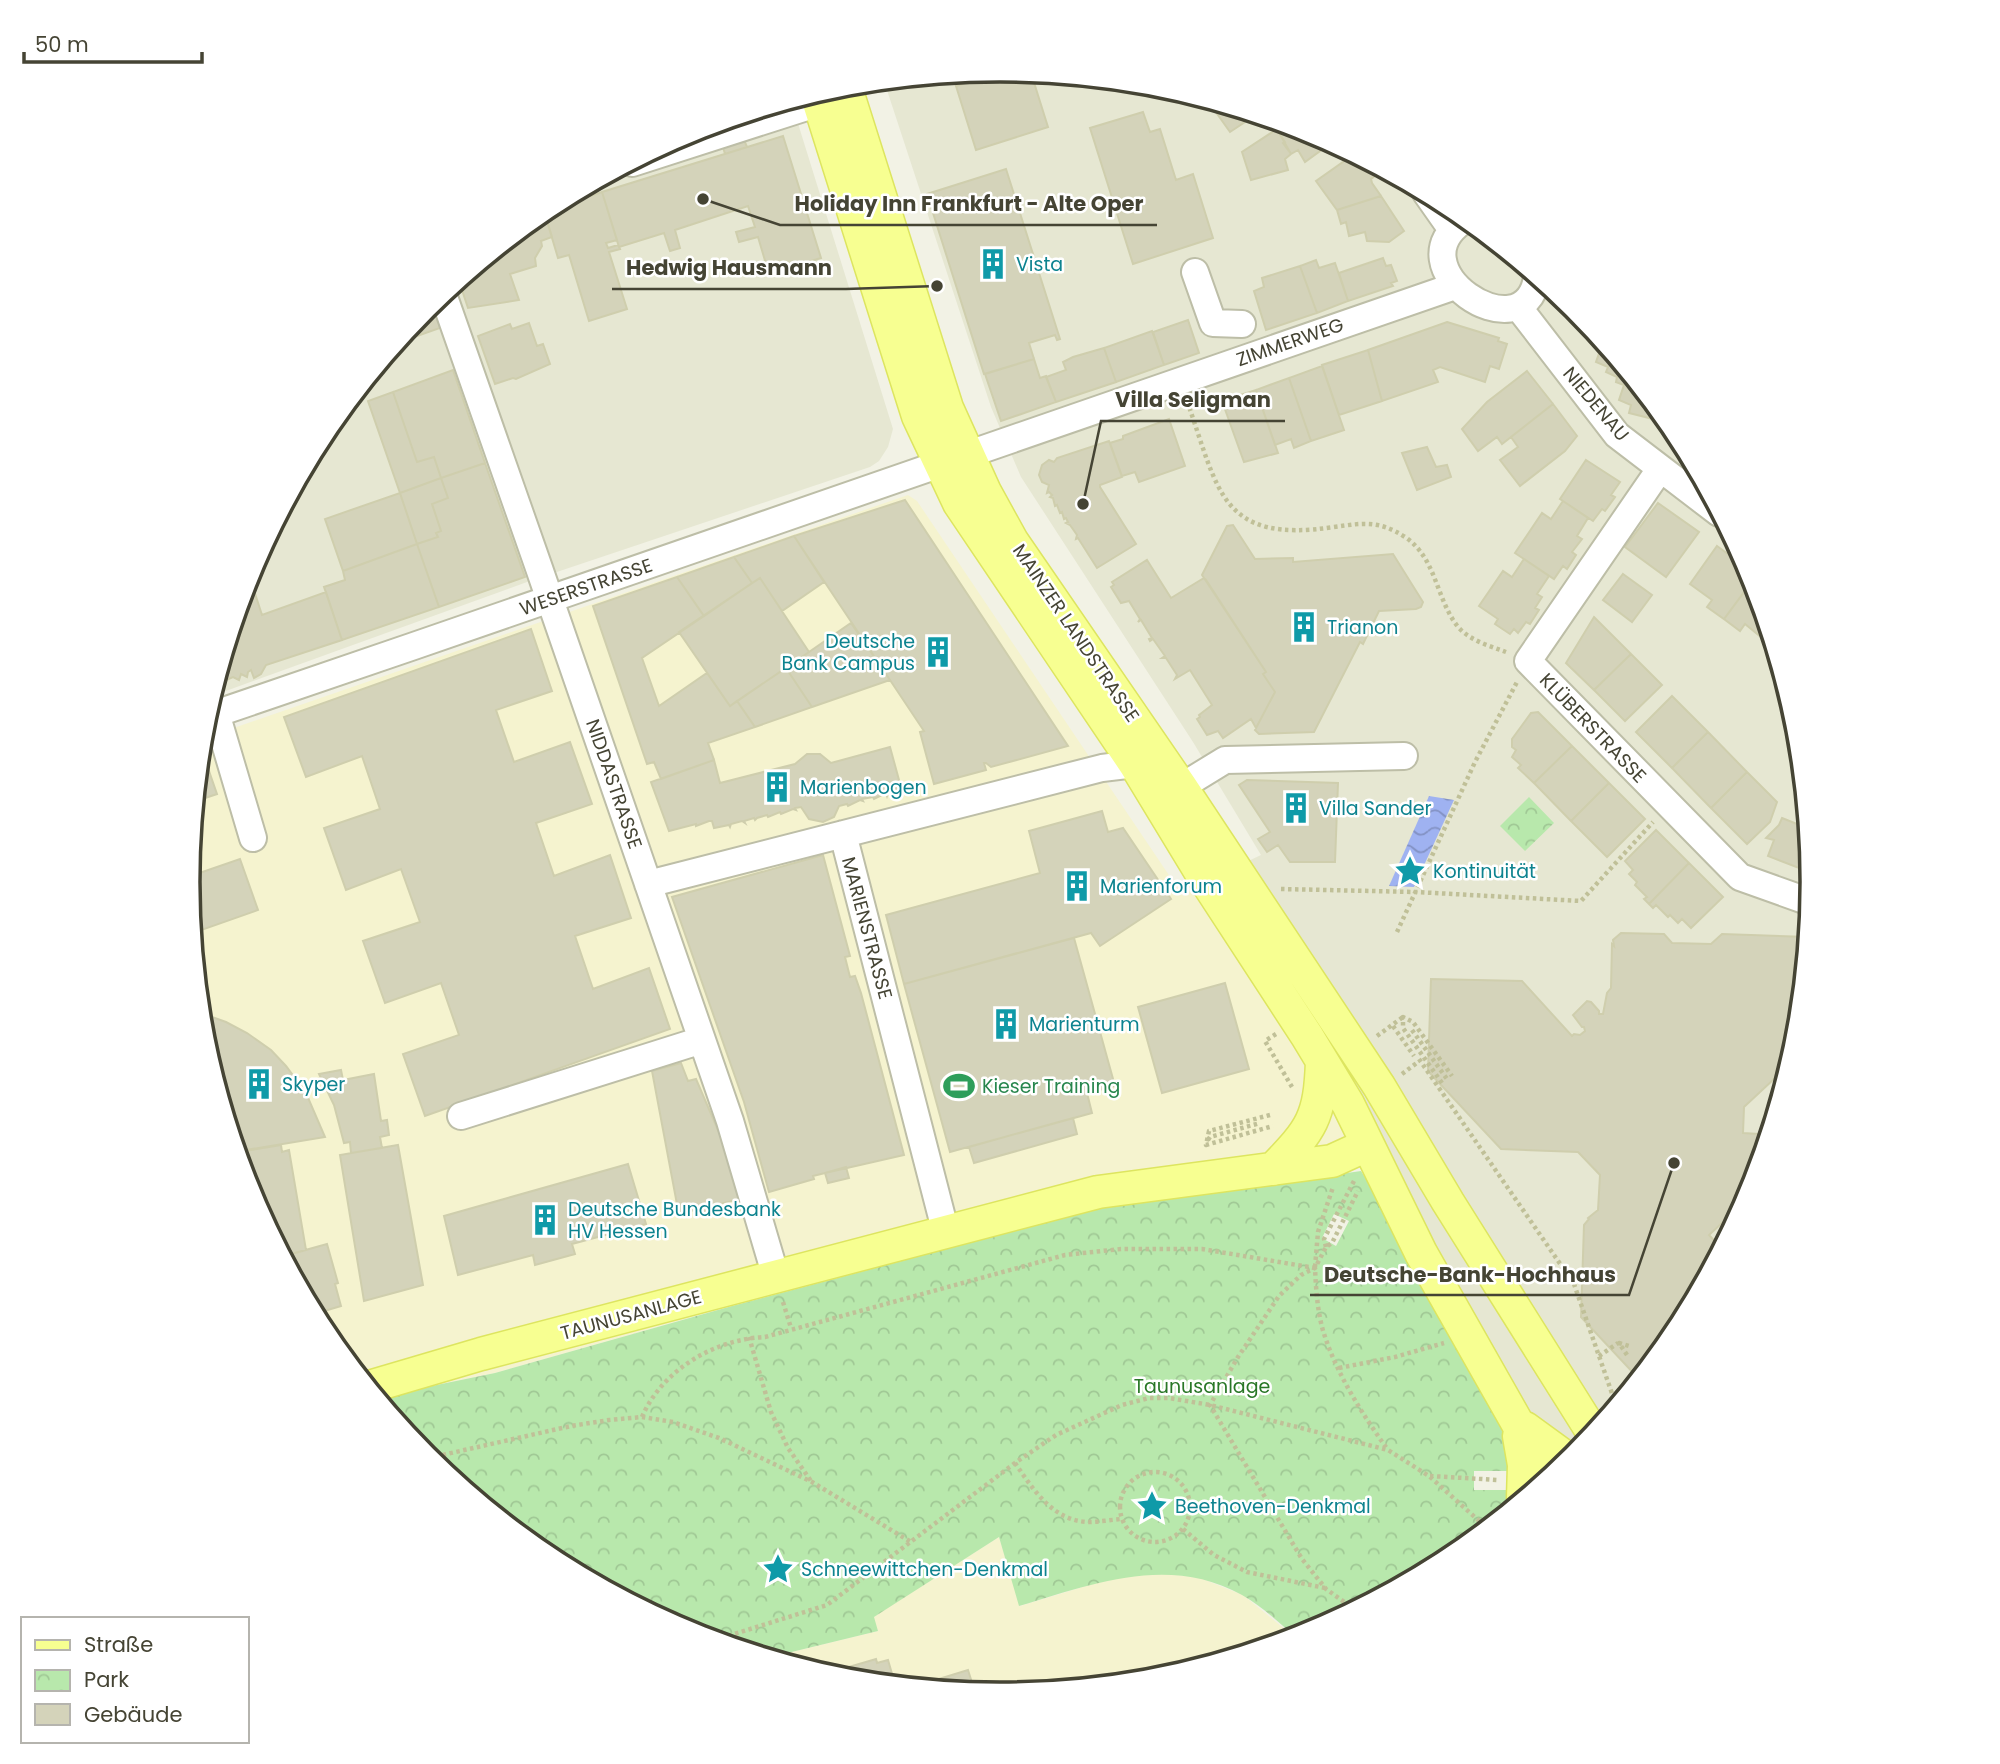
<svg xmlns="http://www.w3.org/2000/svg" width="2000" height="1764" viewBox="0 0 2000 1764" font-family="Poppins,sans-serif">
<style>
.residential{fill:#e6e7d2}
.commercial{fill:#f5f3cf}
.park{fill:url(#park-crowns);fill-rule:evenodd}
.water{fill:url(#water-waves)}
.building{fill:#d4d3ba;stroke:#cfcead;stroke-width:2}
.lines{fill:none;stroke-linecap:round;stroke-linejoin:round}
.minor-casing{stroke:#bdbea7;stroke-width:30}
.major-casing{stroke:#dde560;stroke-width:35}
.path{stroke:#c0c098;stroke-width:4.5;stroke-dasharray:3.5 3.5;stroke-linecap:butt}
.minor{stroke:#fff;stroke-width:26}
.major{stroke:#f7ff91;stroke-width:32}
.labels{text-anchor:middle;dominant-baseline:central;stroke-width:5;stroke-linejoin:round;paint-order:stroke}
.culture-label{font-size:19px;fill:#0d838f;stroke:#fff;text-anchor:start}
.street-label{font-size:19px;fill:#454434;stroke:#fff}
.leisure-label{font-size:19px;fill:#27864d;stroke:#fff;text-anchor:start}
.park-label{font-size:19px;fill:#297727;stroke:#fff}
.rim{fill:none;stroke:#454434;stroke-width:3.5}
.leader{fill:none;stroke:#454434;stroke-width:2.5}
.callout-dot{fill:#454434;stroke:#fff;stroke-width:2.5}
.callout-label{font-size:21px;text-anchor:middle;font-weight:bold;fill:#454434;stroke:#fff;stroke-width:5;stroke-linejoin:round;paint-order:stroke}
</style>
<defs>
<pattern id="park-crowns" width="20" height="18" patternUnits="userSpaceOnUse" patternTransform="scale(1.75)"><rect width="20" height="18" fill="#b8e8ac"/><path d="M2 6a3 3 0 1 1 6 0M12 15a3 3 0 1 1 6 0" fill="none" stroke="#a0c895"/></pattern>
<pattern id="water-waves" width="16" height="10" patternUnits="userSpaceOnUse" patternTransform="scale(1.75)"><rect width="16" height="10" fill="#9fb2f1"/><path d="M0 5q4-4 8 0t8 0" fill="none" stroke="#8392c4"/></pattern>
</defs>
<rect width="100%" height="100%" fill="#f2f2e5"/>
<path class="residential" d="M1000,70l159,16 152,46 140,75 123,101 101,123 75,141 46,152 16,158 -16,159 -46,152 -75,140 -101,123 -23,19 -345,-594 55,-26 -68,-113 -172,-265 -30,-70 -107,-326z
M791,101l102,328 -5,18 -9,14 -9,6 -343,115 -315,114 38,-125 75,-140 101,-123 123,-101 141,-75z"/>
<path class="commercial" d="M908,495l9,6 266,395 23,-15 161,264 -277,33 -358,128 -237,67 -117,24 -53,-64 -75,-141 -46,-152 -16,-158 14,-143z
M999,1537l21,69 89,-27 35,-5h29l27,4 43,17 49,40 -4,4 -130,39 -158,16 -159,-16 -70,-21 107,-26 -5,-14z"/>
<path class="park" d="M1529,797l25,26 -29,28 -25,-25z
M1361,1171l106,166 49,84 7,78 -72,58 -141,75 -21,7 3,-5c-16,-14 -32,-29 -50,-39 -73,-41 -150,-11 -223,11l-20,-69 -125,80 4,14 -107,26 -82,-25 -140,-75 -123,-101 -48,-59 117,-24 237,-67 369,-98zM1334,1214l15,7 -13,25 -14,-8zM1474,1471h33v19h-33z"/>
<path class="water" d="M1429,796l25,4 -40,87 -25,-1z"/>
<path class="building" d="M1000,70l6,1 -50,15 -3,-11z
M1006,71l25,2 17,54 -72,23 -20,-64z
M1208,101l33,10 7,9 -18,12z
M1143,112l7,20 10,-3 16,51 17,-6 20,64 -80,26 -43,-136z
M1285,124l26,8 20,11 -26,19 -7,-12 -7,4 -8,-11 2,-1 -8,-12z
M1277,129l14,25 -6,5 3,11 -37,10 -9,-28z
M783,136l38,122 -52,16 -11,-37 -19,5 -3,-10 19,-5 -7,-21 -73,24 5,18 -10,3 -6,-18 -45,14 -17,-55z
M744,140l3,7 -22,7 -2,-7z
M1353,155l8,11 4,4 4,-3 6,9 -4,3 1,4 9,13 -44,14 -21,-29z
M1006,169l54,170 -3,1 -2,-5 -26,8 5,16 -50,15 -57,-180z
M602,192l15,48 -11,3 2,5 10,-3 2,4 -11,3 18,57 -38,12 -20,-66 -11,3 -14,-47z
M1381,196l23,35 -15,11 -22,-1 -2,-9 -16,4 -3,-14 -5,2 -4,-14z
M544,211l8,26 -11,4 1,5 -7,12 1,8 -26,8 9,26 -51,8 -9,-27z
M1383,258l3,8 5,-1 6,16 -6,2 2,3 -45,15 -9,-28z
M1316,260l3,8 16,-5 13,38 -31,12 -17,-47z
M1300,266l17,47 -51,17 -12,-39 10,-4 -2,-9z
M432,303l8,25 -43,15 29,-35z
M1188,320l11,33 -35,12 -11,-33z
M1447,322l52,16 -1,3 9,3 -8,25 -9,-3 -5,16 -45,-15 -7,3 5,12 -56,19 -14,-51z
M529,323l8,23 6,-2 7,20 -34,15 -3,-1 -18,6 -17,-48 32,-12 2,5z
M1152,331l12,34 -48,17 -12,-34z
M1602,345l4,1 63,77 -40,-10 2,-8 -12,-5 5,-15 -8,-3 1,-5 -11,-5 2,-5 -12,-5z
M1104,348l12,34 -60,20 -10,-25 20,-7 -3,-8 10,-5z
M1368,350l14,51 -43,14 -17,-50z
M1034,359l6,19 6,-2 10,26 -55,19 -16,-47z
M1322,366l22,64 -33,11 -22,-63z
M453,370l32,93 -44,15 -7,-21 -17,5 -24,-70z
M1527,371l26,33 -51,40 -5,-7 -19,14 -16,-22 25,-27z
M1289,378l22,63 -17,7 -3,-9 -16,6 -19,-55z
M1256,390l22,63 -34,9 -22,-61z
M393,392l24,70 17,-5 7,21 -41,15 -32,-92z
M1553,404l24,32 -12,15 -45,35 -20,-26 18,-13 -7,-10z
M1169,419l16,47 -46,16 -4,-10 -13,4 -12,-33 13,-4v-3z
M1109,441l13,36 -22,8v2l36,57 -39,24 -19,-30 -2,1 1,-4 -7,-10 -4,-2 2,-1 -2,-4 -2,1 -2,-7 -2,1 -3,-8 -2,1 -2,-8 -3,-1 2,-2 -3,-3 -2,1 2,-8 -7,-3 -3,-7 3,-10 7,-5 5,2 3,-4z
M1427,447l9,20 11,-2 4,12 -34,13 -15,-37z
M1586,460l34,22 -9,13 4,2 -10,14 -3,-2 -9,12 -33,-22z
M485,463l40,114 -86,30 -22,-63 21,-7 -2,-4 5,-2 -9,-27 16,-6 -7,-20z
M441,478l7,20 -16,6 9,27 -5,2 2,4 -21,7 -17,-51z
M400,493l17,51 -74,27 -18,-52z
M905,500l163,246 -77,21 -5,-4h-2l2,7 -52,14 -14,-52 4,-1 -130,-195z
M1563,501l25,17 -11,18 5,3 -10,13 4,3 -9,14 -4,-3 -9,13 -39,-26 27,-40 9,6z
M1658,503l41,29 -33,45 -41,-30z
M1233,525l22,34 38,-1v4l100,-8 30,48 -2,5 -5,2 -37,2 -16,33 -3,-2 -46,90 -55,2 -4,-4 20,-38 -12,-18 3,-2 -64,-97 25,-49z
M794,536l30,46 -42,29 -22,-33 -8,5 -18,-26z
M417,544l22,63 -97,33 -18,-53 21,-7 -2,-9z
M1717,546l33,24 3,10 -29,39 -17,-12 5,-7 -22,-16z
M734,557l18,26 -48,33 -27,-39z
M1524,559l25,17 -12,18 5,3 -7,11 4,2 -9,14 -4,-2 -8,11 -4,-4 -4,5 -15,-10 3,-5 -19,-13 24,-35 9,6z
M1147,560l24,38 33,-20 2,2 60,92 -3,2 12,18 -19,36 -5,-9 -28,19 -5,-7 -11,4 -10,-16 3,-2 -1,-2 13,-10 -22,-35 -15,9 2,-4 -11,-17h-4l3,-2 -12,-17 -3,2 -1,-2 3,-1 -11,-18 -3,2 2,-3 -11,-18 -8,2 -10,-16 3,-2 -2,-3z
M1623,574l29,21 -20,27 -29,-22z
M249,575l13,40 64,-23 16,48 -76,25 -5,9 -7,4 -3,-8 -3,2 -1,5 -6,-3 -2,6 -6,-3 -18,8z
M677,577l27,39 -62,42 17,48 48,-33 23,33 7,-5 18,26 -47,16 6,17 -53,19 -7,-17 -7,2 -54,-158z
M760,578l49,74 -79,54 -51,-74z
M1753,580l17,58 -3,4 -22,-18 -5,7 -16,-12z
M1594,617l37,37 -37,36 -28,-27z
M851,623l39,57 -78,27 -26,-39z
M531,629l21,62 -56,19 18,52 56,-20 22,62 -56,19 18,53 56,-21 21,63 -56,18 18,53 56,-21 21,61 -245,87 -22,-62 56,-19 -18,-52 -56,20 -22,-62 57,-19 -19,-53 -55,21 -22,-62 56,-19 -18,-53 -56,21 -22,-60z
M1631,654l31,31 -37,36 -31,-31z
M786,668l26,39 -57,20 -18,-26z
M1672,696l36,36 -36,36 -36,-36z
M1538,712l34,34 -38,37 -16,-15 3,-3 -9,-8 4,-7 -4,-3v-8l19,-26z
M1794,716l2,8 1,9 -8,-3z
M1708,732l39,40 -36,36 -39,-40z
M1572,746l37,37 -38,38 -37,-38z
M890,747l12,44 -3,-1 -11,3 -1,3 -1,-3 -12,6 -1,-2 -11,2 1,2 -3,-1 -12,6 -1,-2 -8,2 -5,11 -11,5 -14,-3 -8,-12 -6,1 1,2 -3,-1 -12,5 -1,-2 -12,5 -1,-2 -10,3 -2,2 -1,-2 -10,3 1,2 -3,-2 -11,3 -1,3 -1,-2 -15,3 -2,-7h-3l-13,5v-2l-27,7 -18,-49 63,-22 6,23 75,-19 12,-10h13l11,9z
M201,748l16,46 -21,7z
M1747,772l30,30 -7,20 -23,22 -36,-36z
M1247,780l91,3 -3,79h-45l-12,-17 -11,7 -9,-13 12,-7 -31,-47z
M1609,783l36,36 -38,38 -36,-36z
M1102,811l6,21 15,-4 48,71 -71,47 -9,-13 -187,51 -18,-69 154,-42 -11,-42z
M1782,818l25,10 1,17 -9,23 -31,-12 6,-16 -8,-2 13,-13z
M1656,830l33,33 -40,41 -5,-5 3,-2 -12,-12 2,-3 -8,-8 4,-4 -8,-9z
M1808,845l3,26 -11,-4z
M823,855l27,101 -5,1 5,20 5,-1 6,17 43,162 -79,18 -12,3 1,3 -45,13 -25,-90 -72,-205z
M240,859l18,51 -65,23 -5,-56z
M1689,863l34,34 -32,31 -9,-9 -4,4 -8,-8 -2,2 -12,-12 -3,3 -4,-4z
M1621,933l43,1 8,9 39,1 11,-10 85,3 -11,104 -7,24 -45,42 -1,26 16,1 7,7 -16,52 -18,33 -1,-3h-9l-13,12 12,13 -46,85 -37,45 -57,-61 3,-92 5,-6 -1,-1 10,-8 2,-35 -22,-23 -77,-3 -73,-78 3,-92 91,2 50,55 2,-2 6,1 5,-4 -1,-4h-2l-9,-12 14,-14 4,1 8,9v3h4l4,-21 4,-5 1,-44 2,2 -1,-6z
M1074,938l41,148 -28,7 5,20 -142,39 -46,-168z
M1225,983l24,86 -87,24 -24,-86z
M201,1013l25,9 21,11 24,17 15,16 20,27 19,44 -85,14 -7,-14 -29,-97z
M681,1063l7,18 8,-2 28,65 15,55 -19,5 -4,8 -7,3 -7,-1 -5,-5 -18,6 -27,-144z
M341,1070l2,10 31,-6 7,47 6,-1 2,15 -9,2 2,11 -31,5 -1,-11 -6,1 -10,-38 -15,-31z
M1073,1118l4,16 -103,29 -5,-16z
M281,1145l1,7 7,-2 17,100 -22,6 -34,-64 -10,-33 6,-1 -1,-7z
M398,1145l25,140 -59,16 -24,-146z
M628,1164l18,60 -74,20 3,10 -40,11 -2,-10 -75,20 -14,-59z
M846,1167l3,11 -21,5 -3,-10z
M327,1244l11,39 -3,1 6,22 -27,8 -30,-58z
M876,1659l1,4 11,-3 7,24 -54,-6 -16,-4z
M968,1670l7,22 -59,-6z"/>
<g class="lines">
<defs>
<path id="minor" d="M632,163l187,-60
M1426,193l26,37
M1466,219c-77,47 58,138 71,59
M1195,272l18,51 29,1
M443,294l96,274 191,553 46,156
M1519,308l98,127 102,78
M1660,469l-132,192 212,216 70,25
M216,713l37,125
M206,717c417,-141 831,-290 1249,-431
M1181,787l44,-27 179,-4
M843,834l103,399
M648,884l454,-116 33,-4
M461,1116l241,-76"/>
<path id="major" d="M845,85l102,323 38,84 27,49 169,246 198,299 69,116 145,231
M816,93l102,323 41,87 176,261 71,117 101,155 41,68 73,149 127,224
M1273,1169c39,-40 47,-51 49,-108
M369,1387l112,-33 617,-162 234,-31 35,-16
M1525,1428l44,32
M1519,1436l5,29 -1,33"/>
</defs>
<use href="#minor" class="minor-casing"/>
<use href="#major" class="major-casing"/>
<path class="path" d="M1187,401c32,90 33,143 147,126 29,-4 45,-7 71,10 32,21 31,64 54,91 12,13 31,18 47,24
M1281,889l135,3 165,9 72,-79
M1397,932l78,-170 42,-80
M1393,1026l21,30
M1412,1030l35,49
M1276,1034l-11,7 27,46
M1377,1036l26,-19
M1419,1059l155,225 42,121
M1402,1074l16,-12
M1442,1083l-39,-55v-11l10,5 39,54
M1270,1115l-61,16 -3,14 67,-19
M1208,1140l2,-3 50,-14
M1326,1247l-2,-8 30,-58
M1315,1267l3,-35 15,-45
M783,1302l8,26
M749,1337l22,75 17,36 23,33
M1627,1355l-8,-12 10,3
M1599,1356l19,-13
M1339,1368l56,-11 49,-14
M642,1417c20,-47 73,-78 123,-80l300,-82 56,-6h81l113,19c1,20 2,39 7,59 12,43 40,87 66,123
M429,1458l142,-32 38,-6 33,-3 31,5 46,16 93,44 99,60
M1015,1463c18,26 37,57 72,59 11,0 23,-2 34,-3
M1120 1507a35 35 0 1 1 70 0a35 35 0 1 1-70 0Z
M1430,1476l68,4
M1183,1529l31,26 33,17 78,16
M1357,1607l-10,-3 -21,-15 -24,-30 -92,-154 28,-48 41,-61 22,-21 14,-7 11,-21 6,-4 26,-52
M715,1640l112,-35 188,-142 41,-28 66,-30 27,-7h20l41,7 178,45 41,26 58,52"/>
<use href="#minor" class="minor"/>
<use href="#major" class="major"/>
</g>
<defs>
<symbol id="building-bare" viewBox="-9 -9 18 18"><path d="M-4-6H4V6H1V3H-1V6H-4ZM-2.5-4.3h1.7v1.8h-1.7ZM.8-4.3h1.7v1.8H.8ZM-2.5-1h1.7V.8h-1.7ZM.8-1h1.7V.8H.8Z" fill="#0f9aa8" stroke="#fff" stroke-width="2.5" paint-order="stroke"/></symbol>
<symbol id="sight-bare" viewBox="-9 -9 18 18"><path d="M0-6L1.8-2.2L6-1.7L2.9 1.2L3.7 5.4L0 3.3L-3.7 5.4L-2.9 1.2L-6-1.7L-1.8-2.2Z" fill="#0f9aa8" stroke="#fff" stroke-width="2.5" paint-order="stroke"/></symbol>
<symbol id="stadium-bare" viewBox="-9 -9 18 18"><path d="M0-5a6.5 5 0 1 0 0 10a6.5 5 0 1 0 0-10ZM-3.5-1.8h7v3.6h-7Z" fill="#2e9e5b" stroke="#fff" stroke-width="2.5" paint-order="stroke"/></symbol>
</defs>
<g fill-rule="evenodd">
<use href="#building-bare" x="971" y="242" width="44" height="44"/>
<use href="#building-bare" x="1282" y="605" width="44" height="44"/>
<use href="#building-bare" x="916" y="630" width="44" height="44"/>
<use href="#building-bare" x="755" y="765" width="44" height="44"/>
<use href="#building-bare" x="1274" y="786" width="44" height="44"/>
<use href="#sight-bare" x="1388" y="849" width="44" height="44"/>
<use href="#building-bare" x="1055" y="864" width="44" height="44"/>
<use href="#building-bare" x="984" y="1002" width="44" height="44"/>
<use href="#building-bare" x="237" y="1062" width="44" height="44"/>
<use href="#stadium-bare" x="937" y="1064" width="44" height="44"/>
<use href="#building-bare" x="523" y="1198" width="44" height="44"/>
<use href="#sight-bare" x="1130" y="1484" width="44" height="44"/>
<use href="#sight-bare" x="756" y="1547" width="44" height="44"/>
</g>
<g class="labels">
<g class="culture-label">
<text x="1016" y="264">Vista</text>
<text x="1327" y="627">Trianon</text>
<text x="915" y="641" text-anchor="end">Deutsche<tspan x="915" dy="22">Bank Campus</tspan></text>
<text x="800" y="787">Marienbogen</text>
<text x="1319" y="808">Villa Sander</text>
<text x="1433" y="871">Kontinuität</text>
<text x="1100" y="886">Marienforum</text>
<text x="1029" y="1024">Marienturm</text>
<text x="282" y="1084">Skyper</text>
<text x="568" y="1209">Deutsche Bundesbank<tspan x="568" dy="22">HV Hessen</tspan></text>
<text x="1175" y="1506">Beethoven-Denkmal</text>
<text x="801" y="1569">Schneewittchen-Denkmal</text>
</g>
<g class="street-label">
<text transform="translate(1290 342) rotate(-19)">ZIMMERWEG</text>
<text transform="translate(1596 404) rotate(50)">NIEDENAU</text>
<text transform="translate(586 587) rotate(-19)">WESERSTRASSE</text>
<text transform="translate(1076 633) rotate(56)">MAINZER LANDSTRASSE</text>
<text transform="translate(1593 728) rotate(46)">KLÜBERSTRASSE</text>
<text transform="translate(614 784) rotate(71)">NIDDASTRASSE</text>
<text transform="translate(867 928) rotate(75)">MARIENSTRASSE</text>
<text transform="translate(631 1315) rotate(-15)">TAUNUSANLAGE</text>
</g>
<g class="leisure-label">
<text x="982" y="1086">Kieser Training</text>
</g>
<g class="park-label">
<text x="1202" y="1386">Taunusanlage</text>
</g>
</g>
<path d="M0 0H2000V1764H0ZM200 882a800 800 0 1 1 1600 0a800 800 0 1 1-1600 0Z" fill="#fff" fill-rule="evenodd"/>
<path class="rim" d="M200 882a800 800 0 1 1 1600 0a800 800 0 1 1-1600 0Z"/>
<path class="leader" d="M703 199L780 225H1157M937 286L846 289H612M1083 504L1101 421H1285M1674 1163L1629 1295H1310"/>
<g class="callout-dot">
<circle cx="703" cy="199" r="7"/>
<circle cx="937" cy="286" r="7"/>
<circle cx="1083" cy="504" r="7"/>
<circle cx="1674" cy="1163" r="7"/>
</g>
<g class="callout-label">
<text x="969" y="211">Holiday Inn Frankfurt - Alte Oper</text>
<text x="729" y="275">Hedwig Hausmann</text>
<text x="1193" y="407">Villa Seligman</text>
<text x="1470" y="1282">Deutsche-Bank-Hochhaus</text>
</g>
<rect x="21" y="1617" width="228" height="126" fill="#ffffff" stroke="#b5b4ae" stroke-width="2"/>
<rect x="35" y="1640" width="35" height="10" fill="#f7ff91" stroke="#b5b4ae" stroke-width="2"/>
<text x="84" y="1652" font-size="21" fill="#454434">Straße</text>
<rect x="35" y="1670" width="35" height="21" fill="url(#park-crowns)" stroke="#b5b4ae" stroke-width="2"/>
<text x="84" y="1687" font-size="21" fill="#454434">Park</text>
<rect x="35" y="1704" width="35" height="21" fill="#d4d3ba" stroke="#b5b4ae" stroke-width="2"/>
<text x="84" y="1722" font-size="21" fill="#454434">Gebäude</text>
<path d="M24 52v10h178v-10" fill="none" stroke="#454434" stroke-width="3.5"/>
<text x="35" y="52" font-size="21" fill="#454434" stroke="#ffffff" stroke-width="5" paint-order="stroke">50 m</text>
</svg>
